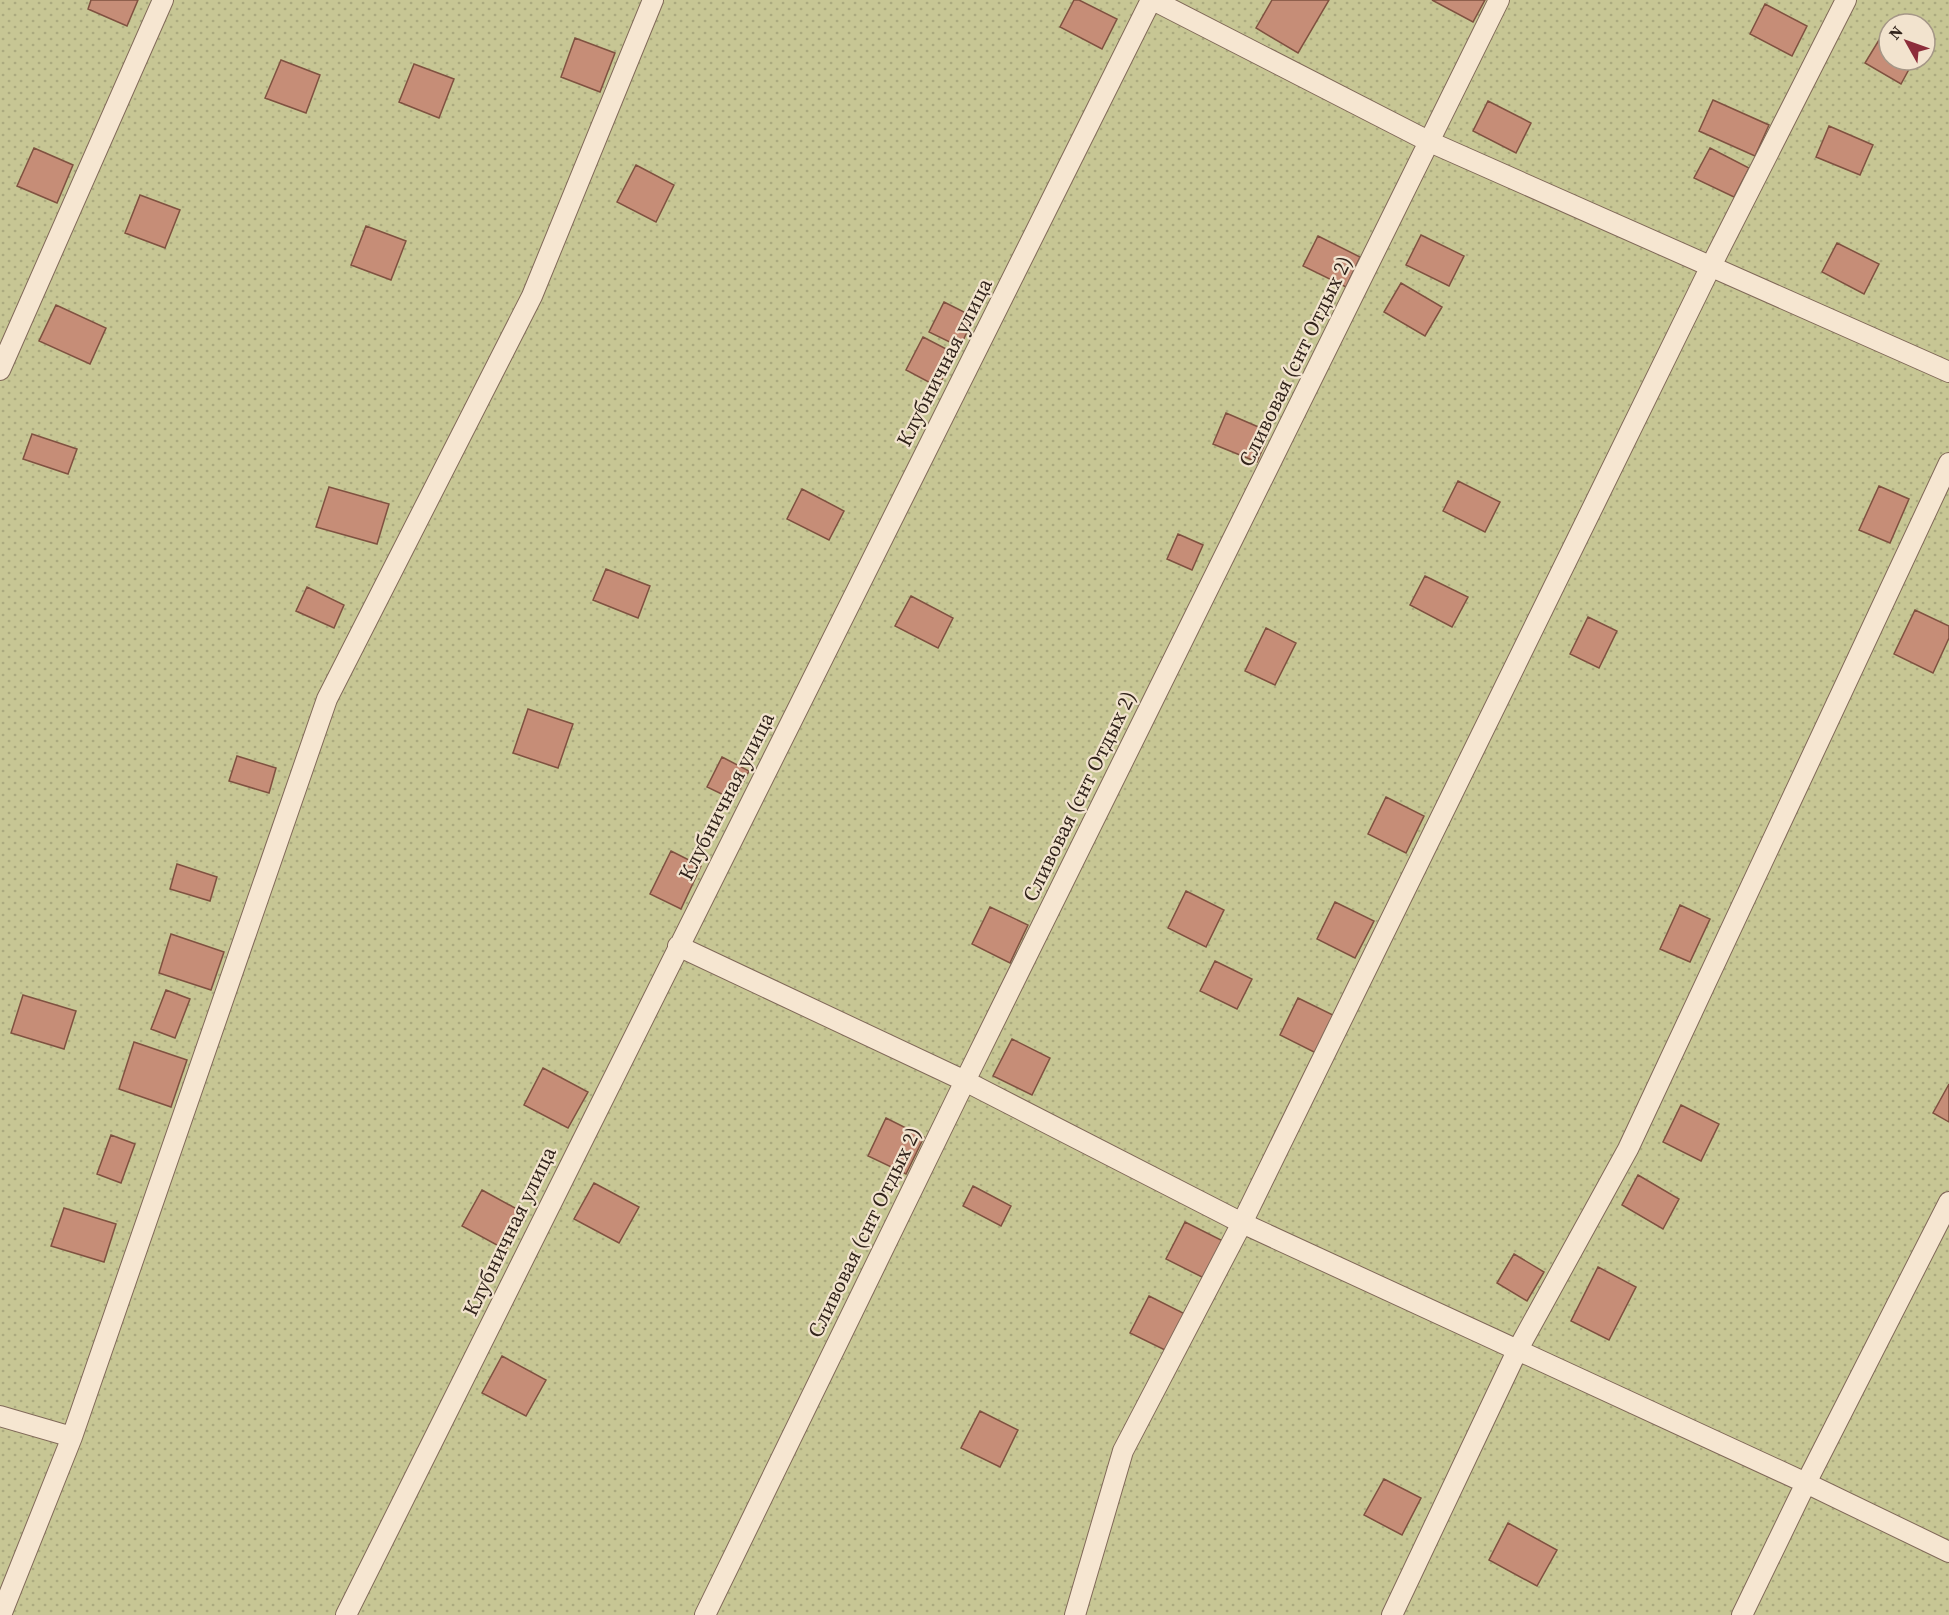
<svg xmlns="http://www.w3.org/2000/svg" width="1949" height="1615" viewBox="0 0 1949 1615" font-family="'Source Serif 4',serif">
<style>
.garden{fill:url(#garden-dots);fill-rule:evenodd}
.building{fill:#c68d77;stroke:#7f5140;stroke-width:1.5}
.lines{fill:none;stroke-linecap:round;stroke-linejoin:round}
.lane-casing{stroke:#816959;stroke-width:22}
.lane{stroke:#f6e6d1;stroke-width:20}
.labels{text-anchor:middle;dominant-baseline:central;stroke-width:4.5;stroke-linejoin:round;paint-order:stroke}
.street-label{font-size:21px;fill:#32241c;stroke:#f2e3ce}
</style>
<defs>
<pattern id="garden-dots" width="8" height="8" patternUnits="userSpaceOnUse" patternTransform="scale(1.5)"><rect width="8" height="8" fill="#c7c694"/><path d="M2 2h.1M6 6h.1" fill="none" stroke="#abaa7f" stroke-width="1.8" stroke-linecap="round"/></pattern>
</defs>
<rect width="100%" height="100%" fill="#ead7bf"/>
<path class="garden" d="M0,0h1949v1615h-1949zM1889,24h36v36h-36z"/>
<path class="building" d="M91,0h47l-11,26 -39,-17z
M1074,0h5l38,19 -15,30 -42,-22z
M1272,0h57l-31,53 -42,-25z
M1432,0h53l-12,22z
M1765,4l42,22 -15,30 -42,-22z
M1882,35l7,4v21h25l-13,24 -36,-21z
M575,38l40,15 -15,39 -39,-15z
M281,60l39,15 -14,38 -41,-15z
M414,64l40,15 -15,39 -40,-16z
M1713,100l56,25 -14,31 -56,-25z
M1488,101l43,22 -15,30 -43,-22z
M1829,126l44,19 -13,30 -44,-18z
M34,148l39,17 -16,38 -40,-17z
M1710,148l39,20 -15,29 -40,-19z
M636,165l38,20 -18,37 -39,-20z
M140,195l40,15 -15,38 -40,-15z
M366,226l40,15 -15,39 -40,-15z
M1421,235l43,21 -15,30 -43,-21z
M1318,236l42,21 -14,30 -43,-21z
M1837,243l42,21 -15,30 -42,-22z
M1401,283l41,24 -17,29 -41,-24z
M944,302l30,15 -14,30 -31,-15z
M56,305l50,23 -16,36 -51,-23z
M923,337l33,17 -18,33 -32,-17z
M1226,413l44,19 -13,30 -44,-18z
M32,434l45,15 -9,25 -45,-15z
M1458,481l42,21 -15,30 -42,-21z
M1879,486l30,13 -19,44 -31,-13z
M329,487l60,17 -12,40 -61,-17z
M802,489l42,22 -15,29 -42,-21z
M1178,534l25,11 -11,25 -25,-11z
M606,569l44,17 -12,32 -45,-18z
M1425,576l43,21 -16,30 -42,-22z
M307,587l37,18 -10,23 -38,-17z
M911,596l42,22 -15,30 -43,-22z
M1915,610l34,16v12l-16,35 -39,-19z
M1588,617l29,14 -18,37 -29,-14z
M1266,628l30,15 -21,42 -30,-14z
M528,709l45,15 -15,44 -45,-15z
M237,756l39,12 -7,25 -40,-12z
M722,757l27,14 -15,29 -27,-13z
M1386,797l38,19 -18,37 -38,-19z
M671,851l30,15 -20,43 -31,-15z
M177,864l40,13 -7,24 -40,-12z
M1186,891l38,19 -18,37 -38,-19z
M1335,902l39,19 -19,37 -38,-19z
M1680,905l30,14 -20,43 -30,-13z
M990,907l38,18 -18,38 -38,-19z
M171,934l53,18 -13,38 -52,-17z
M1215,961l37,18 -15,30 -37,-18z
M166,990l24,9 -15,39 -24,-9z
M23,995l53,16 -12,38 -53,-16z
M1298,998l39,19 -19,37 -38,-19z
M1012,1039l38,19 -18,37 -39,-19z
M134,1042l53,18 -16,47 -52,-18z
M543,1068l45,24 -20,36 -44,-23z
M1949,1084v38l-16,-9z
M1681,1105l38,19 -18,37 -38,-19z
M886,1118l38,19 -18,37 -38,-18z
M111,1135l24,9 -14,39 -24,-9z
M1638,1175l41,24 -16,30 -41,-24z
M594,1183l45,24 -20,36 -45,-24z
M973,1186l38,20 -10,20 -38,-20z
M482,1190l44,24 -20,36 -44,-24z
M64,1208l52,16 -12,38 -53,-16z
M1185,1222l38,19 -19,37 -38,-19z
M1514,1254l30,18 -17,29 -30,-18z
M1598,1267l38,20 -27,53 -38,-19z
M1149,1296l38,19 -18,37 -39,-19z
M502,1356l44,24 -20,36 -44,-23z
M980,1411l38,19 -18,37 -39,-19z
M1384,1479l37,19 -19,37 -38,-20z
M1508,1523l49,27 -20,36 -48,-26z"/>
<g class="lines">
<defs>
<path id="lane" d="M1153,0l277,142 519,230
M0,370l163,-370
M678,946l287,135 277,142 564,260 143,69
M0,1416l72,21
M1,1615l71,-178 255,-738 205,-403 121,-296
M346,1615l805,-1615
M705,1615l260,-534 534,-1081
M1075,1615l48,-164 119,-228 469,-957 135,-266
M1392,1615l125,-264 111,-202 321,-686
M1742,1615l64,-132 143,-281"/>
</defs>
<use href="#lane" class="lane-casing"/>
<use href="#lane" class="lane"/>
</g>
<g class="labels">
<g class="street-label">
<text transform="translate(1295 361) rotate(-64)">Сливовая (снт Отдых 2)</text>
<text transform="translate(944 362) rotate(-63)">Клубничная улица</text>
<text transform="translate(726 796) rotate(-63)">Клубничная улица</text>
<text transform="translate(1079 796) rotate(-64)">Сливовая (снт Отдых 2)</text>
<text transform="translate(509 1231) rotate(-64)">Клубничная улица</text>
<text transform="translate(864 1232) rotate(-64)">Сливовая (снт Отдых 2)</text>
</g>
</g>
<g transform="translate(1907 42) rotate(310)"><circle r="28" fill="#f2e3ce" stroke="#a59787" stroke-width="1.5"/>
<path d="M0-4.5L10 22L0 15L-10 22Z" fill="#8c2d3a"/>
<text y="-9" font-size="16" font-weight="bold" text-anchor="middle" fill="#32241c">N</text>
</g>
</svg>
